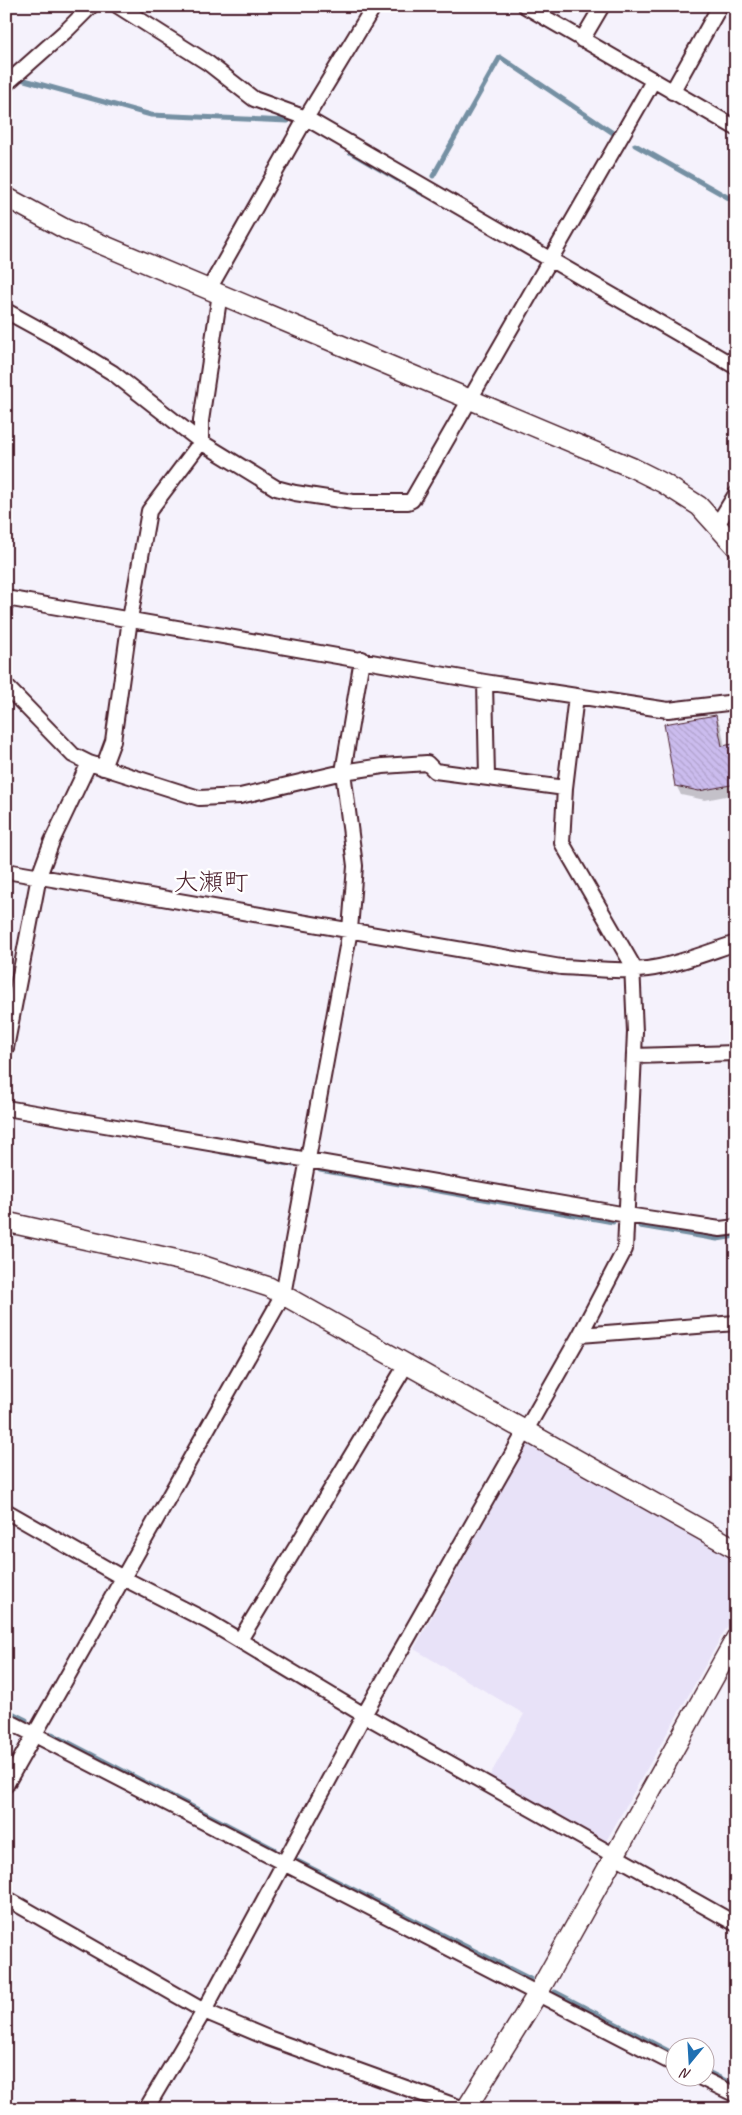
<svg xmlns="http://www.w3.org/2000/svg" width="742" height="2115" viewBox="0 0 742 2115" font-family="Caveat,'Klee One',sans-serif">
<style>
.built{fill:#e8e2f8}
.shadow{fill:#0003}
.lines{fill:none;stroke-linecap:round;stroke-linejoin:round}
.stream{stroke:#7590a3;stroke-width:5}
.building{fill:url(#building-back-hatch);stroke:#4a1f2b}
.street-casing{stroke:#4a1f2b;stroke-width:18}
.secondary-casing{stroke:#4a1f2b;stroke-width:22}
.street{stroke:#fff;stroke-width:14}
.secondary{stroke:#fff;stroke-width:19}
.labels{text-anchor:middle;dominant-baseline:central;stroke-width:5;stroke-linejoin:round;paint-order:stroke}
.neighbourhood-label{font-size:25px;fill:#4a1f2b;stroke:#fff}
</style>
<defs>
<pattern id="building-back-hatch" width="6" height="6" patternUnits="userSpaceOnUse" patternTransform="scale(1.25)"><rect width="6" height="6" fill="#cbbcee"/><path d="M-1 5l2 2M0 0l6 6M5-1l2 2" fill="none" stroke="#b0a1cc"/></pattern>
</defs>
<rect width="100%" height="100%" fill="#f5f2fc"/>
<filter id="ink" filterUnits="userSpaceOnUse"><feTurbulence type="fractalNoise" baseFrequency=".02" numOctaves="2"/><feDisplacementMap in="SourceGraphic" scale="10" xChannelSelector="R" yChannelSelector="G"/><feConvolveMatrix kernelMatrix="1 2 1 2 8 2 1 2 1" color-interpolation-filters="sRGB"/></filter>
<g filter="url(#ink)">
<path class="built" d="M532,1445l204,115v51l-131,232 -116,-66 35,-63 -110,-65 112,-203z"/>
<path class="shadow" d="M716,717l5,9 4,21 7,-2 4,7v42l-31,6 -24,-5 -5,-10z"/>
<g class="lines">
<path class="stream" d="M21,79l130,36 137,6
M635,145l101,57
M350,152l73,42
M433,176l67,-119 113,76
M221,1152l73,13
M320,1170l293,52
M640,1226l77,13 19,-3
M6,1710l20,10
M52,1734l222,115
M297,1861l233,118
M555,1992l119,62
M704,2070l32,16"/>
</g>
<path class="building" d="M716,715l6,31 11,-2 3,16v24l-37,7 -24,-5 -11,-62z
M732,805h4v30z"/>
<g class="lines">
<defs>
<path id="street" d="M118,6l90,57 46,36 52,19 430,249
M525,6l211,122
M582,40l20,-34
M6,84l62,-55 23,-23
M672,92l48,-86
M209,289l97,-171 68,-112
M6,311l53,29 54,33 88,69 75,46 19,5 58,9h55l4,-2 241,-419
M717,525l19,-31
M6,598l479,84 183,28 68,-8
M362,659l-19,113 12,94 -5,64 -67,365 -160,283 86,44 155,93 372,209
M485,682l2,95
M6,686l67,69 16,8 110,35 41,-2 103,-24 40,-6 44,-3 8,8 130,17
M103,768l10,-27 17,-122 19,-108 52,-69v-21l19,-128
M6,871l555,96c31,1 63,6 93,1 28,-5 55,-16 82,-25
M6,1048l33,-172 13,-35 37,-78
M634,1056l102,-3
M6,1108l621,107 93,14 16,-2
M580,1335l156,-12
M6,1511l117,67 -117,207
M240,1640l166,-275
M6,1720l668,344
M6,1898l198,113 -58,98
M701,2078l35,17
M464,2109l-196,-71 -64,-27 160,-296 216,-380 45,-86 10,-217 -3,-68 -70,-121 3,-55 11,-92"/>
<path id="secondary" d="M6,197l59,32 568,239 30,15 36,23 37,41
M6,1222l195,43 68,22 467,262
M466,2109l72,-116 198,-355"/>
</defs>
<use href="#street" class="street-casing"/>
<use href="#secondary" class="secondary-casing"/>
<use href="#street" class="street"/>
<use href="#secondary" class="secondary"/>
</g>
</g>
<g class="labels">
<g class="neighbourhood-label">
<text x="211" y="882">大瀬町</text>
</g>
</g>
<rect width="742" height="2115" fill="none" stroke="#fff" stroke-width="25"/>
<rect x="12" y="12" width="717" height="2090" fill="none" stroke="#4a1f2b" stroke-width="2" filter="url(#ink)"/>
<g transform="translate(690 2062) rotate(198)"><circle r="24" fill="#ffffff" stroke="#b7a5aa"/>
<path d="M0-4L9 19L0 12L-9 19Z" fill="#1f6fb2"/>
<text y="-8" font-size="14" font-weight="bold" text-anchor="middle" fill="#4a1f2b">N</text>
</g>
</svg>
